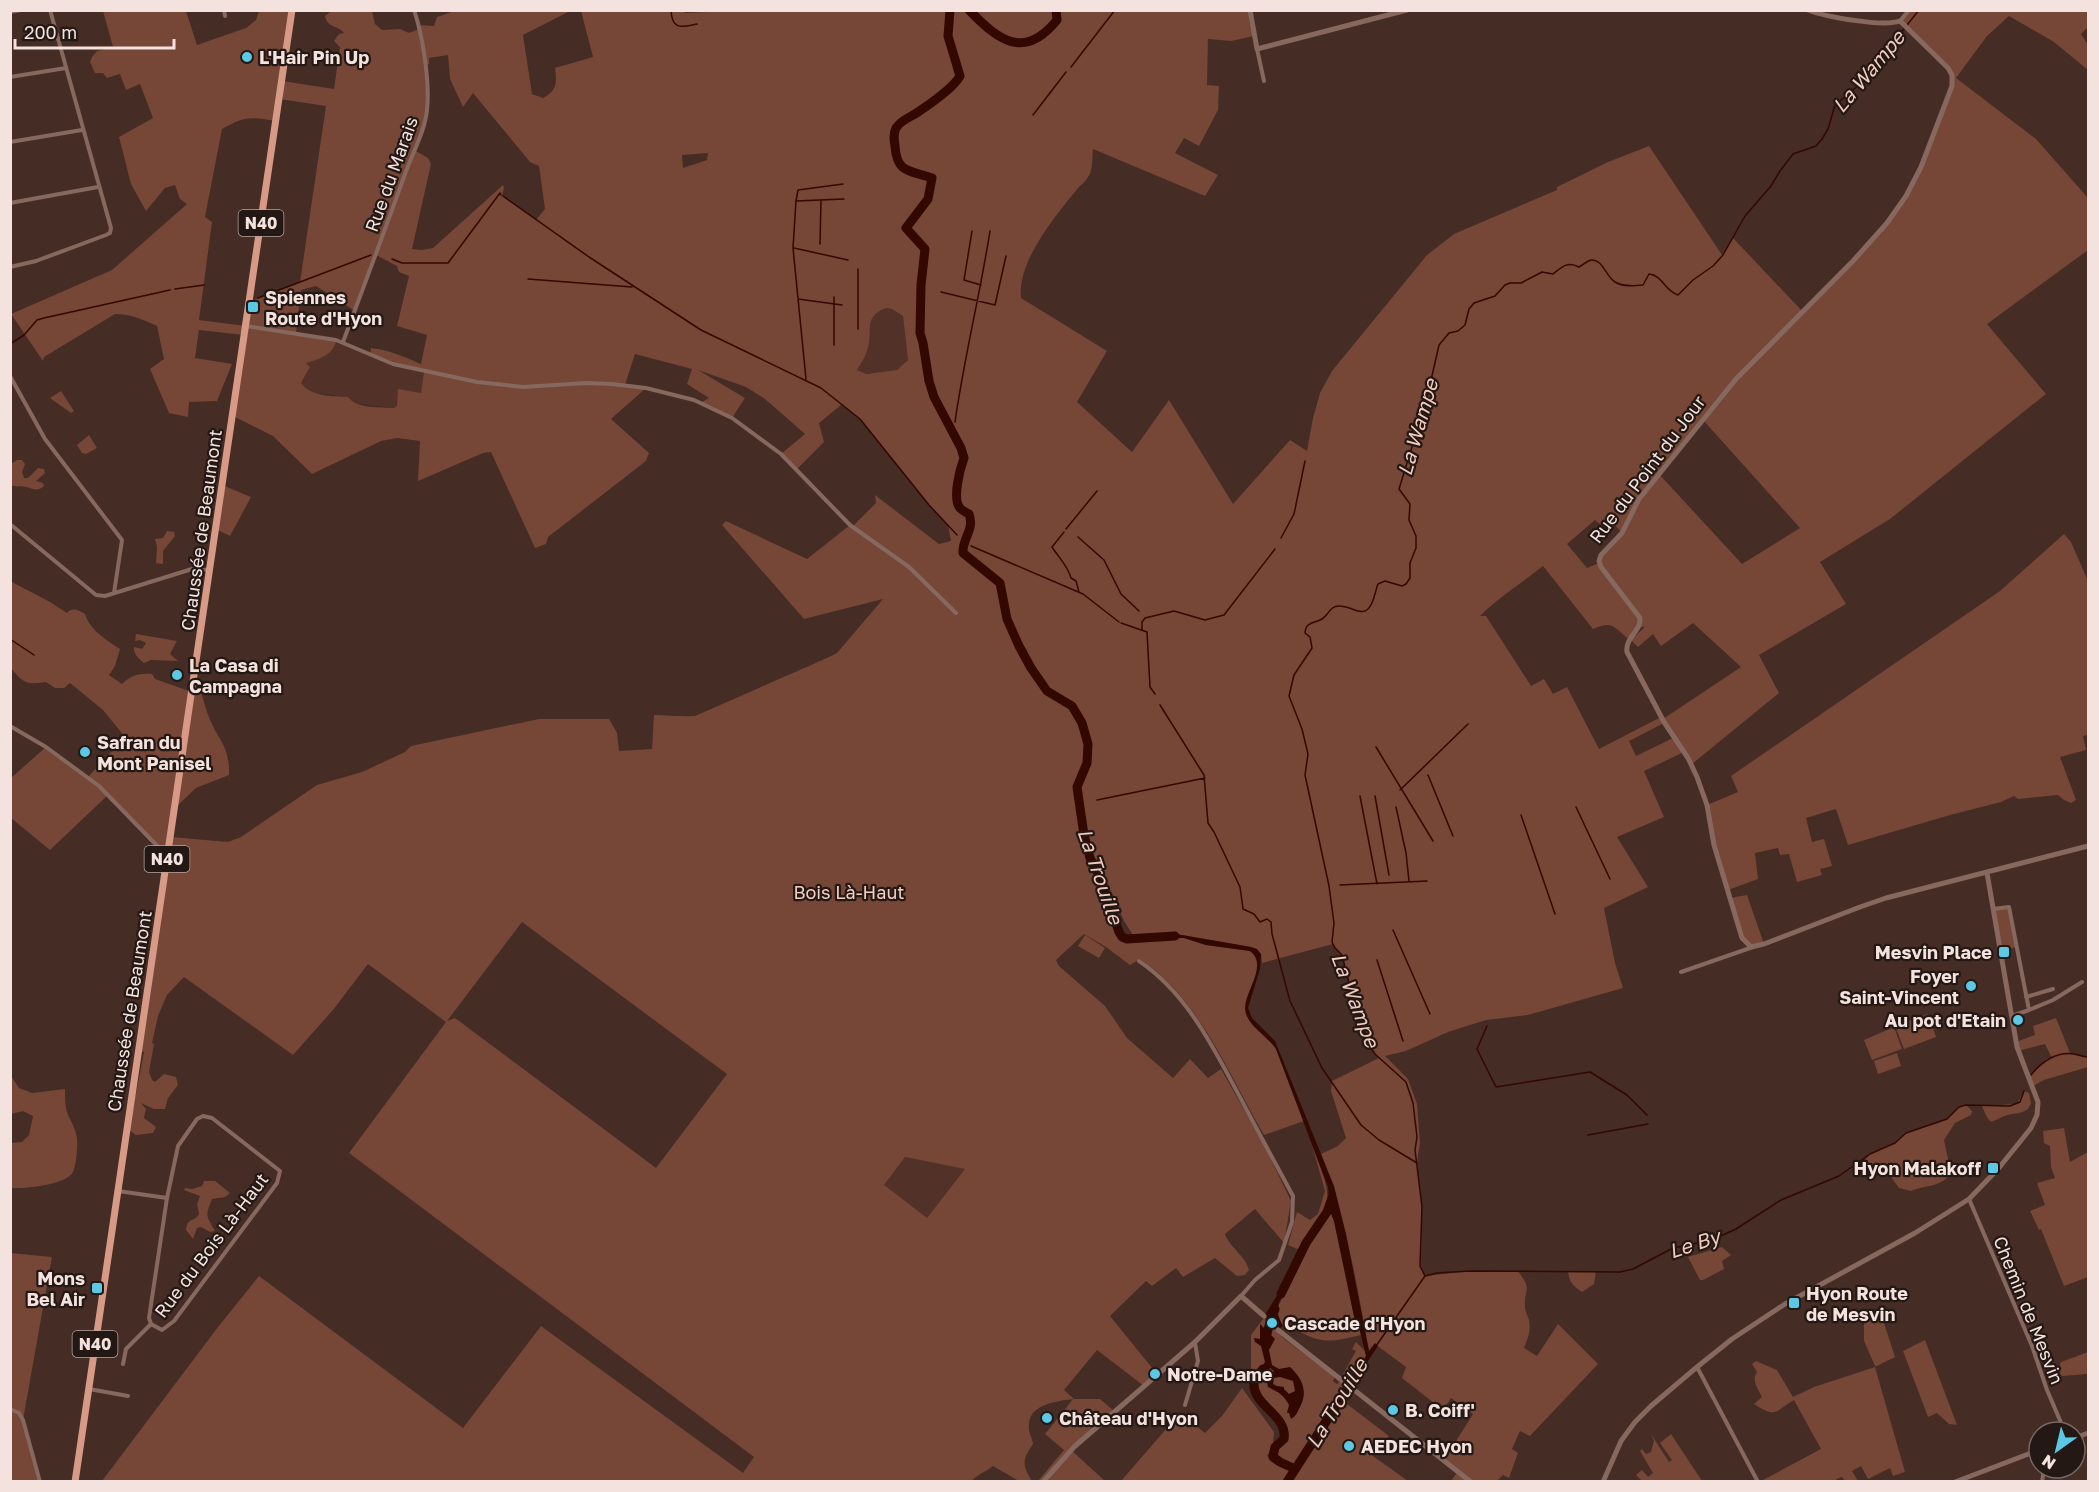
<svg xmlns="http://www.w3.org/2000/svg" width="2099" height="1492" viewBox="0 0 2099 1492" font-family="'Golos Text',sans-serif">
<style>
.built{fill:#523228}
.green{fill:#764636;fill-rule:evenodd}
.water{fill:#330800;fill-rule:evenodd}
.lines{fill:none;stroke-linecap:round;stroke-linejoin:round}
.stream{stroke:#330800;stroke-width:1.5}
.river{stroke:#330800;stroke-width:9}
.minor{stroke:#86685e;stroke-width:4}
.tertiary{stroke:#86685e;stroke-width:5}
.primary{stroke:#d79a87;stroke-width:7}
.poi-dot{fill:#5bc8e6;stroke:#231814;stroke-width:2}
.labels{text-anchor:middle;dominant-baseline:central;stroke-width:4.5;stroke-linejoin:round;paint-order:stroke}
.shield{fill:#231814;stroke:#b5a5a1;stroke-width:1.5}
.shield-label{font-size:16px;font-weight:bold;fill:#f3e2dd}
.poi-label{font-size:18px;font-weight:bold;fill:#f3e2dd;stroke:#231814;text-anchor:start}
.street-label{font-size:18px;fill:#f3e2dd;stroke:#231814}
.park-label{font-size:18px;fill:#f5cdc0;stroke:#231814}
.water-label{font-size:20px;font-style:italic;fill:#f1cabd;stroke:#231814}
</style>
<rect width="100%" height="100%" fill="#452c24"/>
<path class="built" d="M886,308l6,1 11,7 5,44 -11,10 -32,4 -8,-4 11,-20 3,-31 4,-6z
M336,340l37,17 51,15 -3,22 -27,14 -34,-4 -8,-2 -4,-5 -33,-4 -10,-4 -4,-5 9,-17 -4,-4z
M905,1157l61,12 -39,50 -44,-34z"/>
<path class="green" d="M683,10l2,3 24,-1 1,-2 540,1 4,25 -23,5 -23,-2 -1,46 12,1 -1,24 -19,36 -15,-8 -9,15 43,22 -13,21 -112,-47c-1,8 0,22 -5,28 -2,4 -6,7 -9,10 -23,28 -62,74 -58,111l86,53 -30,51 55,50 37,-52 64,104 57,-64 17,11 6,-33 7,-25 12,-22 95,-116 27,-21 103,-44v-3l51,-25 41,-16 73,109 11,-17 70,74 69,-72 34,-44 41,-96 5,-25 -52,-54 9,-10h179v16l-7,7 7,11v25l-34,-28 -45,-26 -22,20 -31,42 80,61 52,59v52l-101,74 59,70 -156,125 -70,43 26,42 -87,51 20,38 -87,71 -8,-12 -40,19 20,46 -47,20 31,50 -44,21 11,55 8,25 -95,27 -42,5 -38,12 -42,19 -21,5 23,23 9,25 3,39 -3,20 5,44 -1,59 4,10 45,-5h48c15,20 6,16 7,36 0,4 3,9 4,13 2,11 -1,18 -5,28l13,8 21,-32 40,40 -68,72 -10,-5 -8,18 6,4 -9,25 -6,-3 -6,6h-46l7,-10 -14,-11 29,-46 -22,-16 -8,12 -41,-32 4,-11 -31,-23 -6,7c-12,-65 -23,-134 -48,-197l17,-8 8,-8 -15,-47 1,-10 47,-23 -8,-10 -17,-45 -12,-48 -9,-11 -71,19 -1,-9 -10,-7 -81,-14 -2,6 16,-1 22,7 44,6c17,13 -2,36 -4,52 -2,20 21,31 30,46l28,72 -40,14c-35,-60 -65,-137 -124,-176l-10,6 -24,-18 -22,-13 -28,26 3,6 46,40 22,32 46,40 17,-19 18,19 13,-9 43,76 27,56 -7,42 -29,-34 -30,25c5,14 20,21 24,36l-4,5 -8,1 -22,-18 -32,19 -7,-9 -24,18 -6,-5 -36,35 47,58 -13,12 -47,-36 -33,40 10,9h26l15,13 -44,38 34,31h-54l-5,-4 -3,4h-5l26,-31 -19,-16 28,-35c-15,2 -44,5 -44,26 -1,7 3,12 4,19 -11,16 -11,21 -1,37h-13l-26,-15c-7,6 -16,8 -22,16l-869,-1 116,-154 41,-51 204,152 78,-102 202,147 11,-16 -405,-304 97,-131 -78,-58 -35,46 -40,45 -109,-78 -17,18 -9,21 -6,27 2,1 -5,28 3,8 3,2 9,-8 12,3 2,8 -10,13 -3,11h-11l-13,-6 5,6 -2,9 12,9 -3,6 -17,2 -7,-5 15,-78 -6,-1 29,-194 -59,-62 -58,55 -39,-32v-40l35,-31 42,30 37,-40 -22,-27 -33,-27 -6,5h-9l-9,-6c-20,3 -23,1 -35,-14l-1,-87 40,21 17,11c6,-6 11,-3 18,1 5,16 20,25 35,35l-5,17 -6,9 13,9c9,-9 17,-11 30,-10l3,5 37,13 3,-22c5,15 8,32 14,47 9,24 21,28 20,58l-33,13 -21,20 -4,29 57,5 13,-5 76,-52 45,-13 43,-20 6,-6 128,-27h70l8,14 2,18 33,-2 2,-34c14,0 27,2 41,1l132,-58 10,-5 46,-54 -79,20 -82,-94 4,-4 81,38 43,-34 2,2 24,-24 -1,-8 64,49 12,-3 -3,-16 -19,-20 -69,-86 -20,-16 1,2 -22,18 5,19 -28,28 -15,-16 24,-20 -40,-35 -19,-12 -48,-17 47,28 -13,20 -32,-15 9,-5 -22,-14 5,-15 -57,-15 -10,31 21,3 -35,31 38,34 -3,8 -98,76 -2,7 -11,4 -44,-96 -8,1 -65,28 2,-40 -23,-3 -16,3 -69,33 -39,-38 -40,-20 11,-81 -45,-5 -4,28 37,6 -15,37 -28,1 -1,15 -19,-4 -19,-44 14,-10 -7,-33c-15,-7 -26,-12 -42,-12l-71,43 -1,4 -32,-47 101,-44 75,-66 -7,-5 -5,-14 -10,3 -19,23 -15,-27 -12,-47 34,-19 -13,-34 -14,6 -6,-16 -13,4 -4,-5h-8l-5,-11 2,-5 5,-6 16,-4 -10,-36h83l11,34 49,-17 10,-8 3,-9h33l-10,70 52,8 6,-42 -6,-6 5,-7 5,-1c-6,-8 -17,-5 -19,-17l6,-5h41l3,13 7,6 18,-1 9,4 10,-4v-4l15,1 3,-9 17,-6h116l-47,24 9,59 11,4c14,-8 14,-14 12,-30l38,-11 -12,-46zM448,55l2,24 13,28 10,-14 57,69 9,4 6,43 -9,11 -34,-24 2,-8 -1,-3 -70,63 -11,2 -10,-1 19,-85 -3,-6 -14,-8 13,-36 -2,-48 4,-2v-6zM279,99l47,7 -26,176 -51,20 -3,24 -47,-6 13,-98 -7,-5 17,-88c24,-13 27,-12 54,-8zM708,153l-1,7 -24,8 -1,-13zM376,255l21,11 2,6 10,4 -12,50 30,9 -6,29c-16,-7 -32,-14 -50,-16l-1,6 54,18 -3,21 -23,-4 -1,17 -3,2c-13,-1 -37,1 -46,-11 -15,-1 -37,0 -47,-14l9,-16 -4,-4c13,-4 28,-8 30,-23l-40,-7 5,-43 15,-4 39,25zM886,308l6,1 11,7 5,44 -11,10 -31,4 -9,-4c4,-7 9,-14 11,-22 5,-19 -5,-31 18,-40zM1703,420l97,108 -58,36 -83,-90zM1595,520l10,8 7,-6 10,11 -23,27v3l-12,5 -20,-24zM1543,566l50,63c20,-9 20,-2 36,10l10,-12h6l-14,13 7,7 15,-13 8,12 32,-23 48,44 -78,52 -2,-2 -62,32 -32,-62 -14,7 -9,-15 -13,7 -45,-70h-6c19,-19 42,-33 63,-50zM1664,723l9,15 -37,18 -7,-15zM1107,882l17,39 9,14v8l-13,-5c-8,-18 -12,-36 -18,-54zM522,922l205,152 -71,94 -201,-150 -8,3zM905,1157l60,12 -38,49 -43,-33z
M61,391l13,20 -3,2 -21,-15z
M89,435l8,13 -11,6 -4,-1 -5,-8z
M17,460h5l3,4 -3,8 2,6h4l10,-10 6,1 1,4 -9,8 7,2 1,3c-7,6 -10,3 -18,1 -6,-2 -9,1 -15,-2v-21z
M222,485l29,12 -21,39 -14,-7z
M167,531l7,1 1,4 -12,15v13l-7,-1 1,-16 -2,-8 8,-1z
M2064,534l7,8 17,39v154l-5,1 3,14 -26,7 16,43 -5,3 -7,-3 -6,-5 -40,4 -4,-3 -13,6 -51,13 -102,30 -12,-36 -30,9 6,24 12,-3 8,27 -12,3 2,6 -25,7 -8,-28 -9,1 -2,-7 -23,5 3,26 -30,11 -14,-45 -7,-40 31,-13 -7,-16 269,-185z
M136,634l41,7 -7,13 8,7 -27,-1 -7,3c-5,-4 -11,-9 -10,-16l8,2 4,-6 -6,-3 -5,1z
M1747,895l17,49 -10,3 -10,-6 -13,-43z
M2009,907l7,40 -15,5 -8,-43z
M1085,935l20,13 -6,10 -21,-12z
M1928,1014l8,23 -32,12 -9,-23z
M2056,1018l14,35 14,4 4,-2v12l-44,13 -11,6 -5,-9 18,-18 6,-1 -7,-14 -27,7 -2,-9 19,-7 -2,-9z
M1894,1027l8,22 -30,11 -8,-20z
M1897,1053l4,13 -23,8 -4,-13z
M11,1076l8,12 13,5 33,-4c0,10 0,20 4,28 4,8 7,13 8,22 1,6 -1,28 -4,33 -6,13 -50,17 -62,16v-45l11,-1 7,-7 4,-19 -10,-5 -12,3z
M2024,1091l5,2 2,10 -3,6c-7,5 -13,4 -20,6 -18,5 -16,15 -26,-9l35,-2z
M1966,1105l6,6 -1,4 -16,8 -11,17 7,32c-7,15 -26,13 -40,19l-12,-3 -14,-19 -15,5 -5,-14 5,-6 25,-11 11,-10 34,-11 7,-3 12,-12z
M2064,1128l6,34 18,-10v125l-24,9 -23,-57 -2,1 -9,-19 15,-6 -8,-22 18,-5 -4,-11 -1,-21 -6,-3 -1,-12z
M1312,1145c22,58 22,53 -12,105l-12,-5 9,-33 13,8 8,-6 7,-23z
M204,1181h11l15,12 -5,4 -13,2c-7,18 -6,16 3,32l-5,1 -9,-5 -4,1 -4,11 -7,-9c2,-14 8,-7 13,-16l-2,-10 3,-8 -16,-6 1,-2 7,1 10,-3z
M1330,1211l4,10 21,100 3,2 3,12c-31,7 -39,10 -68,-7l-4,5c-7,-5 -12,-15 -12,-24l32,-68c6,-11 14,-20 21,-30z
M1722,1247l9,8 -9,6 2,8 -21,11h-3l-12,-23z
M10,1253l42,4 -29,163 17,61h-29z
M1568,1271h28l-2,13 -12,8c-9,-6 -13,-10 -14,-21z
M1872,1316l11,4 12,37 -18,9h-2l-11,-25v-19z
M1264,1318l19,20 52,39 -2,4 4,3 3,-3 6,7 -53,78 -17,-9 -2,-4 2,-5 9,-8 2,-13c-12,-13 -31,-28 -29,-47l-7,-6v-39z
M1925,1340l32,85 -8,-1 -12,-11 -9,4 -25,-66z
M1356,1342l9,9 1,5 -15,23 -8,-5 13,-23 -4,-2z
M2088,1352l-1,22 -25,2c-4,-5 -3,-8 -1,-14z
M1756,1361l21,9 16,27 21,-10 61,-20 30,105 -12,4 -3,-8 -22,11 -7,-13 -9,5 6,10h-13l-3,-4 -6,2 2,2h-74l-1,-1 58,-31 -27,-49c-19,11 -17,19 -40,4l8,-7c-4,-8 -11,-17 -5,-25l-5,-8z
M1242,1388l32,44 -1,12 -6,12 11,9 14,5 -1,11 53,-77 1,2 2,-2 42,32 -16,20 35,25h-287l59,-68 25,20 17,-17z
M1651,1434l18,28 3,-2 -12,-17 11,-9 31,47h-60l-6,-6 6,-5 6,7 5,-4 -13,-22 2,-2 4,5 5,-2 3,-11z"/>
<path class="water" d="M1170,933l81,14 6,2 4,5 -1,15 -12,39 4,10 23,23 59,145 12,48 23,117 6,-8 3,3 -27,40 -3,-2 18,-28 -8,-33 -3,-2 -21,-100 -4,-10 -2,-24 -52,-138c-9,-14 -30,-23 -31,-41 0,-17 24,-43 5,-57l-44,-6 -22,-7h-21l-1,-3z
M1284,1284l5,1c-10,19 -17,21 -6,41l-3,2 -15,-13z
M1260,1324l15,15 -6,11 3,15 7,4 11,-2c13,12 18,25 10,40 -3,6 -4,9 -9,12l-2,-6h-2l2,-8c-5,-10 -12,-14 -21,-18l-1,-5 7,-11 -4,-3 -10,11 -5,-3 10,-14 -4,-16 -6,-4 -1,-4 6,1zM1280,1377l13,4 2,10 -6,3 -5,-5v-2l-7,-1 -4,-2 1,-6z"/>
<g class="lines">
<path class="stream" d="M671,10c1,21 11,17 26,14
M1071,67l44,-57
M1033,115l33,-43
M503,196l86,61 112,73 120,58 39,31 69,86 28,30
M796,201l2,-11 45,-6
M972,231l-8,49 17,5
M820,244l1,-44
M794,248l54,12
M392,259l10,4h46l52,-70 1,2
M528,279l104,8
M175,289l29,-4
M941,292l54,13 11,-49
M834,297v48
M258,298l113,-43
M798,299l44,6
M858,329v-60
M10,344l14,-9 13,-15 7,-2 126,-28
M806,379l-13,-131 3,-47 48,-2
M955,422c9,-64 25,-127 35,-191
M1066,529l31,-38
M1064,532l-12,15c7,11 16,19 19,31l5,3 3,11
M1078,537l26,23 17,34 18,17
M1281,538l13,-24 11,-53
M971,546l112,48 36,28
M1121,623l26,9 3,55 5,7
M1142,630v-8l3,-4 29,-7 31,9 19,-5 51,-66
M10,639l24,16
M1160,705l44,70 4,48 6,9 26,55 3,22 11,5 6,8 7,-3 4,3 1,12 18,67 32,67 39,57 18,15 38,23
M1376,747l57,94
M1428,775l25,61
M1400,790l68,-66
M1360,796l17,88
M1375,796l14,79
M1097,800l108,-22
M1396,807l10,46 3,28
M1576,807l34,72
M1521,815l34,99
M1340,885l87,-4
M1393,930l37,84
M1377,960l26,81
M1487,1026l-10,23 19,38 94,-15 37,23 20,20
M2031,1075c10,-13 26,-24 43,-21 5,1 9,3 14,3
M1588,1135l60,-11
M1425,1276l-5,-10 2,-59 -7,-57 2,-13 -4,-34 -7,-21 -31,-28 -4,-6 -17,-45 -12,-48 -7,-7 -3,-6 2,-19 -5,-37 -24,-111 3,-21 -6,-25 -13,-33 5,-21 18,-27 -2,-11 -5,-4c1,-12 9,-9 17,-14 7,-4 8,-14 18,-13 9,0 20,9 27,4 7,-5 8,-19 11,-26l7,-3 17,5 4,-2 4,-6v-15l6,-15v-12l-7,-16 1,-16 -11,-15 28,-91 12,-53 10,-12 9,-2 7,-6 4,-16 5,-6 21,-7 10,-11 5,-2h11l21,-11 11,2c9,-7 14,-13 26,-7 4,-2 8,-6 12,-7 12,-1 15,17 24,22 8,5 19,4 28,3l6,-11c13,1 16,17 29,21l15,-15 20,-14 10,-11 22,-39 26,-30 9,-15 13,-17 23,-8 6,-7 6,-10 7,-24 25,-21 59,-74
M1376,1346l49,-70 12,-3 33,-2 150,1 13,-3 40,-21 39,-8 24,-11 45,-29 58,-24 31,-22 25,-11 11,-10 41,-14 12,-12 7,-2 44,1 10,-4 4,-11"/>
<path class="river" d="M950,10l-2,26 12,40c-6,11 -30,28 -42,36 -7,5 -17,8 -22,16 -3,6 -2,12 -1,18 2,28 15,24 37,32l-4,21 -22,29 19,21 -4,36 -1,48 3,10 6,38 5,16 27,51 3,10c-4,11 -12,41 -4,50 2,3 6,4 9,6 6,16 -7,24 -6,39l37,30 7,36 12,27 12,22 16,23 25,15 10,17 6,21 -1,19 -10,24 7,48 6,23 9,18 20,56 3,5 5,2 48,-3
M969,10c29,30 55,51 88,10l-1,-10
M1281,1294l25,-51 21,-31 5,-14
M1266,1342c0,-12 5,-21 9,-33
M1263,1369l-9,12c-3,25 34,33 30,58l-9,8 -2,10 7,5 15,7
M1287,1482l67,-104"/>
<path class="minor" d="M224,10l1,6
M10,12l11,-2
M1900,21l9,-11
M1257,49l7,32
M10,77l56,-9
M10,142l72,-12
M10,203l88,-16
M10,267l26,-6 70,-26 4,-2 1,-5 -61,-218
M246,326l90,14 57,24 84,18 46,5 63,-4 26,1 34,4 48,12 38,18 49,36 69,71 59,42 47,46
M343,342c21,-56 42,-112 62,-168 7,-20 20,-43 22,-64 3,-27 -4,-74 -13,-100
M10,376l35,63 77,101 -8,53
M10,524l86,71 9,1 87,-27 17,1
M10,726l36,21 53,39 68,70
M1993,909l16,-2 20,103 -17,6
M1139,961c49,33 75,88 102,138 17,33 35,65 52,97l-1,26 -13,38 -24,20 -14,16
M1681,972l72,-25
M2026,997l27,-8
M2029,1010l24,-10 29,-18
M118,1191l49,7 11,-52 19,-27 6,-3 9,2 68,53 -3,12 -103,138 -12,9 -11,-6 -2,-6 18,-120
M1969,1199l63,147 15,44 18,42
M123,1364l3,-15 25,-25
M1697,1367l61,115
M89,1389l39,7
M1185,1405l13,-44 -3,-18
M10,1409l9,4 4,7 17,62
M2042,1482l2,-14"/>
<path class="tertiary" d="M1250,10l7,39 150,-39
M1808,10c18,7 74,17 92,11l48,47 4,7v11l-31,81 -15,29 -19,27 -34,38 -117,118 -97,120 -17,34 -21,22 -2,6 2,6 39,51c1,14 -15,19 -13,34l37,70 24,36 9,19 10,28 7,40 28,93 9,9 13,-3 96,-37 26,-9 202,-52
M1278,1330l193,152
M2075,1438l13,-5
M1043,1482l31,-35 121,-105 46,-46 23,20
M1603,1482l18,-41 14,-19 16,-16 46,-39 35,-28 53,-35 130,-71 54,-34 29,-30 33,-41 6,-13 1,-13 -21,-55 -30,-174
M1955,1482l84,-32"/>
<path class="primary" d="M75,1482l217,-1472"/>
</g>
<g class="poi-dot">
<circle cx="247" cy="57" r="6"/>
<rect x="247" y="301" width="12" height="12" rx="3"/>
<circle cx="177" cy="675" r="6"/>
<circle cx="85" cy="752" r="6"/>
<rect x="1998" y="946" width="12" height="12" rx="3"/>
<circle cx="1971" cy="986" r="6"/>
<circle cx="2018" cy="1020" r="6"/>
<rect x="1987" y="1162" width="12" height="12" rx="3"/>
<rect x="91" y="1282" width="12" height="12" rx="3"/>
<rect x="1788" y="1297" width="12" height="12" rx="3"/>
<circle cx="1272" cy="1323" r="6"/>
<circle cx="1155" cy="1374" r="6"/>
<circle cx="1393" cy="1410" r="6"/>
<circle cx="1047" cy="1418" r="6"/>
<circle cx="1349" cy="1446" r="6"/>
</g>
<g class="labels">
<g class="shield">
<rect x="238.5" y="210" width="45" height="26" rx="4.5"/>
<rect x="144.5" y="846" width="45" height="26" rx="4.5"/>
<rect x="72.5" y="1331" width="45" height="26" rx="4.5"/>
</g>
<g class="shield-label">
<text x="261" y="223">N40</text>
<text x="167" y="859">N40</text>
<text x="95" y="1344">N40</text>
</g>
<g class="poi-label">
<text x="259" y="57">L'Hair Pin Up</text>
<text x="265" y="297">Spiennes<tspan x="265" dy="21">Route d'Hyon</tspan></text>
<text x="189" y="665">La Casa di<tspan x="189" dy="21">Campagna</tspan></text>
<text x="97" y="742">Safran du<tspan x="97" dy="21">Mont Panisel</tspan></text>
<text x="1992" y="952" text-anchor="end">Mesvin Place</text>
<text x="1959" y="976" text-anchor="end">Foyer<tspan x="1959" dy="21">Saint-Vincent</tspan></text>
<text x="2006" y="1020" text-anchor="end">Au pot d'Etain</text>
<text x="1981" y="1168" text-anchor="end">Hyon Malakoff</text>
<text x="85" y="1278" text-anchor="end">Mons<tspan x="85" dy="21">Bel Air</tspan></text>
<text x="1806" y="1293">Hyon Route<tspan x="1806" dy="21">de Mesvin</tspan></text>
<text x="1284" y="1323">Cascade d'Hyon</text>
<text x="1167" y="1374">Notre-Dame</text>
<text x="1405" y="1410">B. Coiff'</text>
<text x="1059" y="1418">Château d'Hyon</text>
<text x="1361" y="1446">AEDEC Hyon</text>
</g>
<g class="street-label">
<text transform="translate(391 174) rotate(-70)">Rue du Marais</text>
<text transform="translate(1647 469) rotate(-53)">Rue du Point du Jour</text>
<text transform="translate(201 530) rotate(-82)">Chaussée de Beaumont</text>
<text transform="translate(129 1011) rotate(-81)">Chaussée de Beaumont</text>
<text transform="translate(211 1245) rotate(-53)">Rue du Bois Là-Haut</text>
<text transform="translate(2029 1310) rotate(68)">Chemin de Mesvin</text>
</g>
<g class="park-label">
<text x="849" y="892">Bois Là-Haut</text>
</g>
<g class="water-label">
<text transform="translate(1868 71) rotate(-50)">La Wampe</text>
<text transform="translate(1417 427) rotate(-74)">La Wampe</text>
<text transform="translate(1101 876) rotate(71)">La Trouille</text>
<text transform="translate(1356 1000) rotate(69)">La Wampe</text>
<text transform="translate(1694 1243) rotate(-18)">Le By</text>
<text transform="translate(1336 1403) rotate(-59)">La Trouille</text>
</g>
</g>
<rect width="2099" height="1492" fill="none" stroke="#f3e2dd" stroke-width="24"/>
<g transform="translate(2057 1450) rotate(214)"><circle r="28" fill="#231814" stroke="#766964" stroke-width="1.5"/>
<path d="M0-4.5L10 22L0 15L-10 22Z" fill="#5bc8e6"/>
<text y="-9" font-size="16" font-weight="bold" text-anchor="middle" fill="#f3e2dd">N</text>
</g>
<path d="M15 39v9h159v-9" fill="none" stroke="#f3e2dd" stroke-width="3"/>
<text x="24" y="39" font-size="18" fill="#f3e2dd" stroke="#231814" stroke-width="4.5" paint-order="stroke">200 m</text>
</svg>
